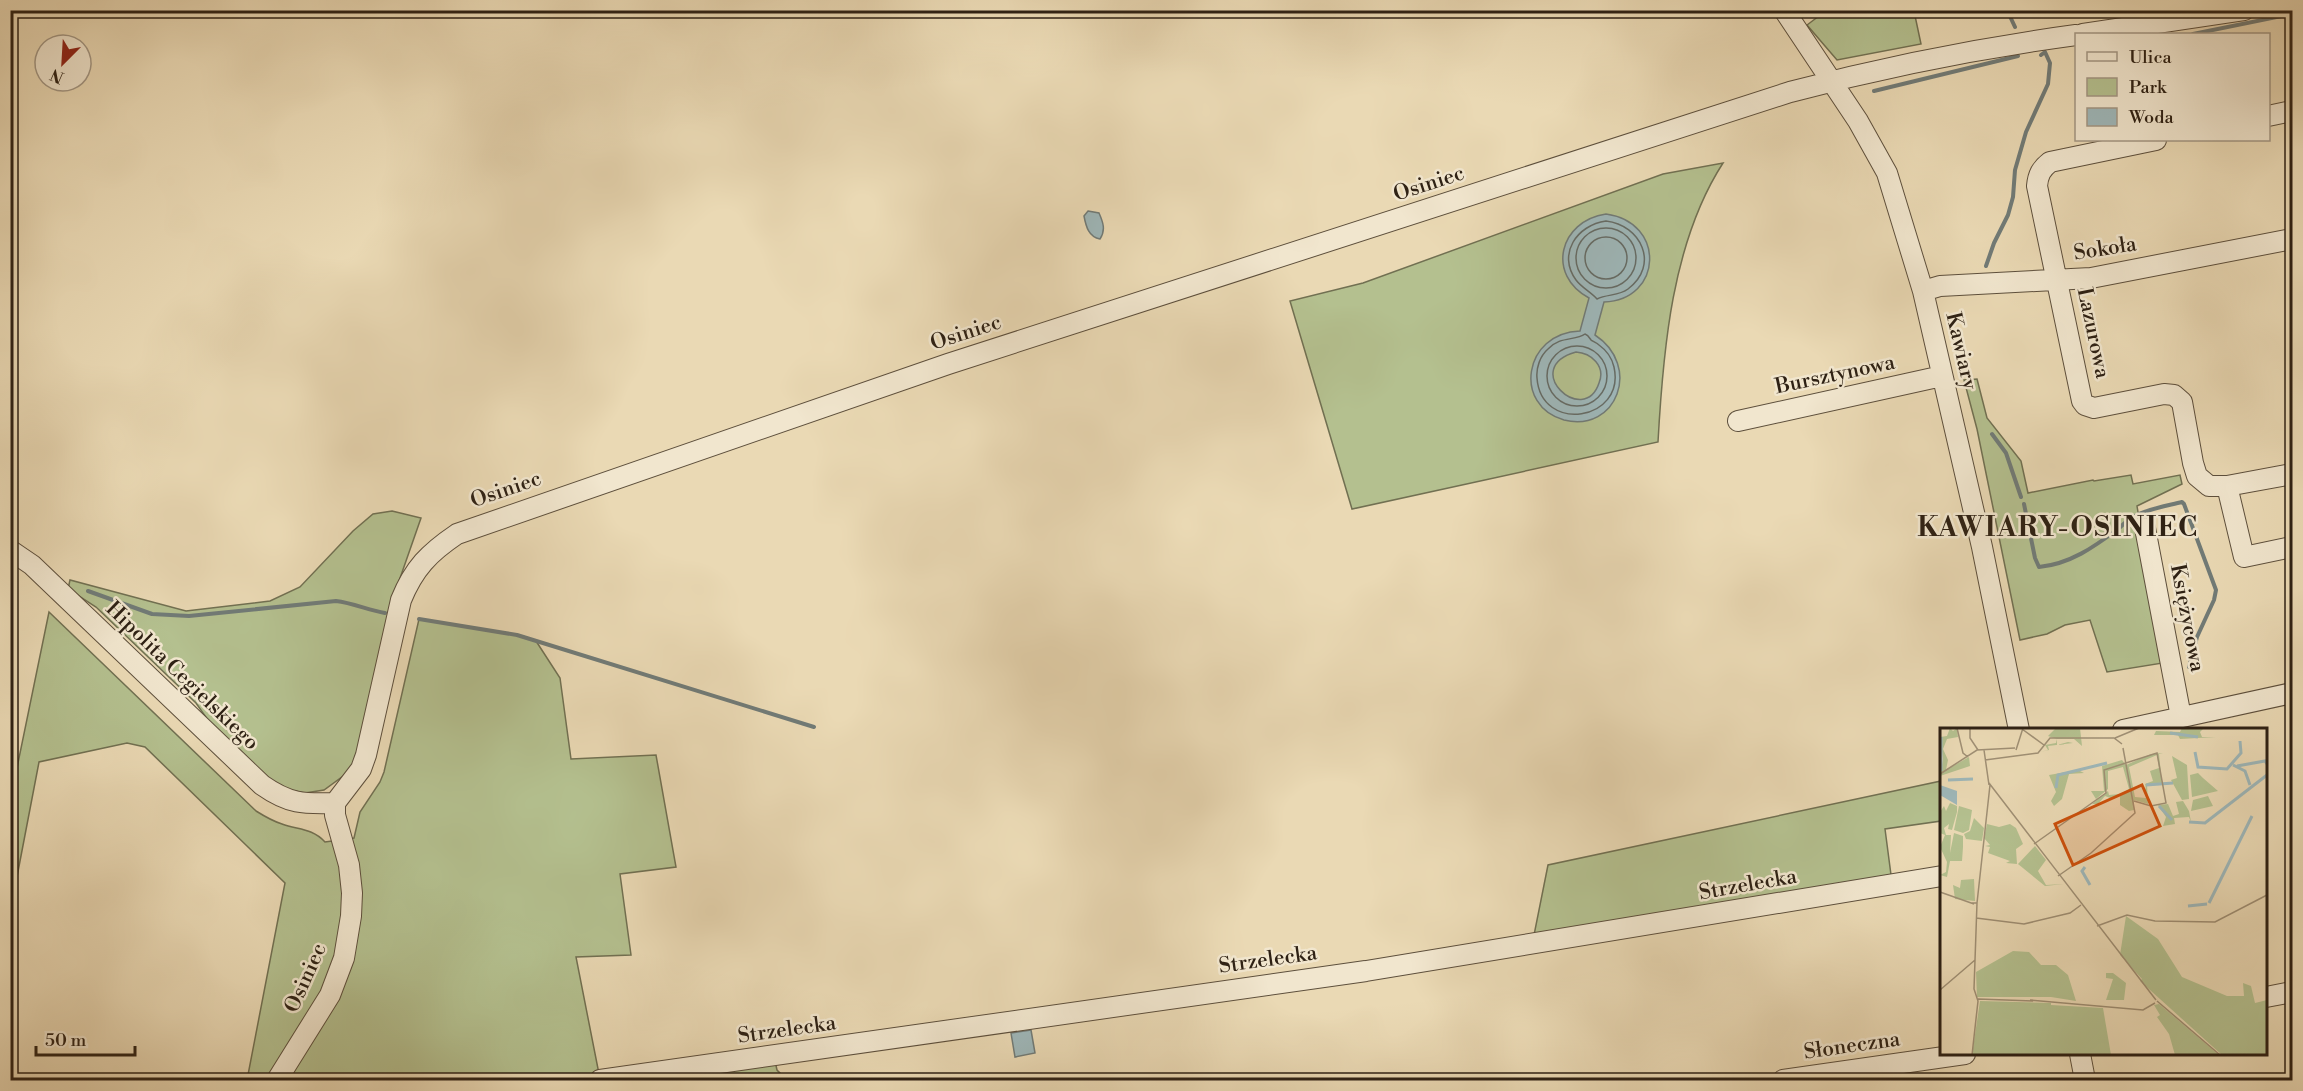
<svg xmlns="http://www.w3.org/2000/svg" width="2303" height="1091" viewBox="0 0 2303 1091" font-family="'Libre Bodoni',serif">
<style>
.green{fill:#b4c08f;stroke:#717052;stroke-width:1.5}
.water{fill:#9eb7b9;stroke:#717b77;stroke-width:1.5;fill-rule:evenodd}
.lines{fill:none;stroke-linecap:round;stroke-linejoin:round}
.shore{stroke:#666c66;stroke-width:1.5}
.stream{stroke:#717b77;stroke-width:4}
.minor-casing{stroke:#5d4f3c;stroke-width:22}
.minor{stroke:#f1e6ce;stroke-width:20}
.labels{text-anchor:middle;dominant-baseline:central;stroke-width:5;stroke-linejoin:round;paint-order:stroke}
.street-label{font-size:21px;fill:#2e2114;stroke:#f1e6ce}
.district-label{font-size:27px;font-weight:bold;letter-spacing:1.5px;fill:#2e2114;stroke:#f1e6ce}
.inset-river{fill:none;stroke:#9eb7b9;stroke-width:3}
.inset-road{fill:none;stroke:#9f8f74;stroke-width:1.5}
.view{fill:#cc510d;fill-opacity:0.15;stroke:#cc510d;stroke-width:3}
.inset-edge{fill:none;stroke:#2e2114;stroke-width:3}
</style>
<rect width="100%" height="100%" fill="#ead9b4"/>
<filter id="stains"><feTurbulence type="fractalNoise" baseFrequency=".00333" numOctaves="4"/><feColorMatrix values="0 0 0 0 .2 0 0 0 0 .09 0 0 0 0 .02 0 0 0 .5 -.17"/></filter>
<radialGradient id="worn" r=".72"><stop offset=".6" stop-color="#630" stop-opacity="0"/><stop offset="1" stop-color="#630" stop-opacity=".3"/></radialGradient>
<path class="green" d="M1827,10l87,1 7,33 -84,16 -30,-35z
M1723,163c-51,79 -60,187 -65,279l-306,67 -62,-208 73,-18 300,-109z
M1977,379l10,39 34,43 7,32 65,-13 1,1 37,-6 2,9 47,-9 2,9 -45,22 26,157 -56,9 -17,-52 -25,5 -18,9 -27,6 -43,-211 -13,-49z
M392,511l29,7 -30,86 -27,128 -14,39 -26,19 -19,3 -20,-4 -17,-8 -51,-48 -21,-30 -100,-96 -28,-18 2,-9 116,31 84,-10 30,-14 53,-56 20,-17z
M49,612l207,199c8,5 16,10 26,13 16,6 30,4 43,18l29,-4 6,-26 20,-30 4,-10 35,-153 98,16 19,6 24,37 11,81 85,-4 20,112 -56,7 11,81 -55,2 24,122 175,-18 2,9 10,10h-540l38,-197 -140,-136 -18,-4 -88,19 -28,146v-111z
M1941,781v40l-56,8 6,46 -358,65 15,-75z"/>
<path class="water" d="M1088,211l11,2c4,9 7,17 1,26 -11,-2 -14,-12 -16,-23z
M1606,214c60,8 57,86 -2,88l-9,33c47,31 22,98 -31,85 -51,-14 -41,-87 16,-89l9,-33c-43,-23 -30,-77 17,-84zM1576,352c15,1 30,14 23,31 -15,45 -80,-15 -23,-31z
M1031,1030l4,23 -20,4 -4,-24z"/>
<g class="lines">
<path class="shore" d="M1606,221c35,4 54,44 22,68 -9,7 -21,5 -31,10 -6,-7 -15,-11 -21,-19 -19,-26 1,-55 30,-59z
M1576 258a30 30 0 1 1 60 0a30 30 0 1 1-60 0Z
M1585 258a21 21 0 1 1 42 0a21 21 0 1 1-42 0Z
M1585,334c3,1 4,3 6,6 1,1 6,3 8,5 7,5 13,13 15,22 12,54 -73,67 -77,11 -1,-10 3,-22 11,-29 12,-13 27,-8 37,-15z
M1547 376a30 30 0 1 1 60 0a30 30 0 1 1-60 0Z"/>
<path class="stream" d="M2007,10l8,17
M2193,34l99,-20
M1874,91l144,-35
M1986,266l8,-23 14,-28 5,-18 2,-27 11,-38 22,-48 2,-21 -5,-11 -4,3
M1992,434l14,19 15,44
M2024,504l11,54 4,9c31,-3 55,-20 79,-38 5,-4 9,-9 15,-12 14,-8 33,-11 49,-15l2,2 32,86 -2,10 -17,37 -8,30
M88,591l64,23 37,2 147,-15c17,2 32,9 49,12
M419,619l98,16 297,92"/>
<defs>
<path id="minor" d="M1784,10l74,111 29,52 36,118 59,256 37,183
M2083,34l161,-24
M2268,116l24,-5
M2156,140l-106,22c-9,7 -12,13 -13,24l45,215 3,4 9,3 70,-14 10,1 8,7 11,61 4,13 12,10h18l65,-12
M1923,291l17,-5 151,-8 201,-39
M1738,421l204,-45
M2227,486l17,71 48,-10
M2145,528l36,189
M10,550l22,15 230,220c27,19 41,19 73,18
M2123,730l169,-37
M2266,997l26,-5
M2080,1054l5,26
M277,1080l53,-85 14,-37 7,-42 1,-23 -3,-28 -14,-50v-12l26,-34 5,-14 35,-155c13,-32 28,-47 56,-66l491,-170 842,-272c94,-25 190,-44 286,-57
M600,1080l766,-109 576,-95
M1783,1080l182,-26"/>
</defs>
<use href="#minor" class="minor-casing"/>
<use href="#minor" class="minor"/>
</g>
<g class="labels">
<g class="street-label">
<text transform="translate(1429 184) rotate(-18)">Osiniec</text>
<text transform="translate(2105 249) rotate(-9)">Sokoła</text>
<text transform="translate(966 333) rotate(-18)">Osiniec</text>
<text transform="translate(2093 333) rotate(78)">Lazurowa</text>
<text transform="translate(1961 351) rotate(77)">Kawiary</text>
<text transform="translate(1835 375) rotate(-12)">Bursztynowa</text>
<text transform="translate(506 490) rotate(-19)">Osiniec</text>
<text transform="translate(2187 618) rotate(79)">Księżycowa</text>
<text transform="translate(182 676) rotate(44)">Hipolita Cegielskiego</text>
<text transform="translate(1748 885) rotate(-10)">Strzelecka</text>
<text transform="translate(1268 960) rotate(-8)">Strzelecka</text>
<text transform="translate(306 978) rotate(-66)">Osiniec</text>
<text transform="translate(787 1030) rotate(-8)">Strzelecka</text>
<text transform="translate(1852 1046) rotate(-8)">Słoneczna</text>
</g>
<g class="district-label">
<text x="2058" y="528">KAWIARY-OSINIEC</text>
</g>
</g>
<g transform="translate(1940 728)">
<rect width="327" height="327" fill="#ead9b4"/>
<path d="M10,0l3,3 4,-3 1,9 -11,2 -4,10 5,11 -2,10 23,-13 1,9 -30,10 3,-17 -3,-22 7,-1zM116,0h24l2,18 -8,-7h-17v6l11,-3 5,1 -25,3 1,4 -9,2 8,-2 -3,-5 11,-2 1,-4 -9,-3zM242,0h22l-4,4 2,5h14l-36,2 -2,-4h-24l2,-4 24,1zM223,25l-4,1 3,30h-15l1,20 -14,-4v10l-5,1 -9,-6v-9l-7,3 -8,-3 -7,8h-6l16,-13 1,4 11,-1 9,-5 -6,-22 -15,4v18l-12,10 -5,-8h13l-2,-25 20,-6 4,5 25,-11zM217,27l2,13 -9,3 3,10 -8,3 1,5 -3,-3 3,12 -11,-1 -6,-30zM232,28l15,9 2,34 -7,1 -11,-20 6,-2zM138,42l6,3 -15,1 -7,25 -8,7 -3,-5 5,-9 -7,-17zM258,45l5,5 15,13 -26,6 -2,-22zM268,68l5,10 -22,5 2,-11zM243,73l6,10 2,11 -2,-5 -15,1 1,6 -12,2 3,-9 -8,-12 10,-1 5,12 6,-2 -3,-12zM10,75l7,3v6l-5,18 -4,-1 1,-5 -5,4 2,7h5l-1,18 4,-20 9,3v11l-1,14h-12l-3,16 -7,-2 6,-3 1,-10 -7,-15 5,-12 -5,-2v-21l4,-6 2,5zM19,78l13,4 -3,20 -6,3 -9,-3zM34,90l10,10 -2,13 -16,-2 -2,-5 6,-3zM47,96l12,3 11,-3 6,4 7,16 -7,5 1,15 -11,-1 4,-2 -22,-8 2,-6 -5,-1 5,-1 -6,-7zM95,118l11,14 -8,11 8,14 18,-1 -19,2 -27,-22v5v-5zM34,151l1,22 -20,-2 -2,-14 7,3 1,-8zM186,188l32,23 24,38 45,19h17l-1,-13 8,3 4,17 12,-3v55h-45l-82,-74 2,-2 -22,-24zM73,223l16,1 12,13h15l12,10 8,26 -25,-4v8l52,3 8,47h-139l8,-54 71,2v-6h-74l-1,-25zM166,245h7l13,10 -2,17h-18l7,-21 -7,-1zM219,276l60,51h-44l-6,-21 -12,-17 3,-2 -6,-10z" fill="#b4c08f" fill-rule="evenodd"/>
<path d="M0,57l17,6v14l-17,-10z" fill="#9eb7b9"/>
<path class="inset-river" d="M230,5l28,4M1,9v34M255,24l3,15 29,2 14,-16 -1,-12M293,37l12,6 5,14M297,38l28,-5 2,3M8,52l25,-1M206,57l27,-2M116,60l2,-13 49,-12M219,78l13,14M249,94l16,1 62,-48M145,139l-3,4 8,14M269,175l43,-87M248,178l19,-2"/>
<path class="inset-road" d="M17,0l6,25 5,4M30,0v10l8,12M82,1l22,16M175,10l24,-10M44,22l5,35M76,22l7,-22M45,32l53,-7 12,-15h64l8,6M0,46l37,-24 38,-2M49,55l167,217M94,116l72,-51 -2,-23 53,-17 9,50 -15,3 -17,-5M118,148l33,-23 44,-40 -12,-65M0,164l34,12M31,175h6l-3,86 4,12 -6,54M37,175l13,-118M36,190l48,6 46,-11 11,-8M157,198l30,-11 28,6 60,1 52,-27M0,262l35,-30M38,271l55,2M90,272l113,10 12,-7M217,273l63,54"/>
<path class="view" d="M202,57l18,41 -87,39 -18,-41z"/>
<rect width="327" height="327" class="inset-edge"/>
</g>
<rect width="2303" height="1091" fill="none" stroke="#ead9b4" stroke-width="36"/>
<rect x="12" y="12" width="2279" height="1067" fill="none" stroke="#2e2114" stroke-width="3"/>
<rect x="18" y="18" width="2267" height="1055" fill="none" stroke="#2e2114" stroke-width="1.5"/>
<rect x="2075" y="33" width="195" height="108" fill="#f1e6ce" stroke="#a39784" stroke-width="1.5"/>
<rect x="2087" y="52" width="30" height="9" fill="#f1e6ce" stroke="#a39784" stroke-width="1.5"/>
<text x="2129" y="63" font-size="18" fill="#2e2114">Ulica</text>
<rect x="2087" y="78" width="30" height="18" fill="#b4c08f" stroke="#a39784" stroke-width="1.5"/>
<text x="2129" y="93" font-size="18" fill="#2e2114">Park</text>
<rect x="2087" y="108" width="30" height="18" fill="#9eb7b9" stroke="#a39784" stroke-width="1.5"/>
<text x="2129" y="123" font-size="18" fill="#2e2114">Woda</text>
<g transform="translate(63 63) rotate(204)"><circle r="28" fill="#f1e6ce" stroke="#a39784" stroke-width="1.5"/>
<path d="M0-4.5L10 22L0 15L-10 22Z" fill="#8f2418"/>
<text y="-9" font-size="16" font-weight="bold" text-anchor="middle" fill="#2e2114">N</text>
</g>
<path d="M36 1046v9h99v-9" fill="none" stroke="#2e2114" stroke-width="3"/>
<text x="45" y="1046" font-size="18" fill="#2e2114" stroke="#f1e6ce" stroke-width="4.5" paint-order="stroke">50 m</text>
<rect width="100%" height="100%" filter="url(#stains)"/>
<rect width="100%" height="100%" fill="url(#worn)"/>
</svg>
